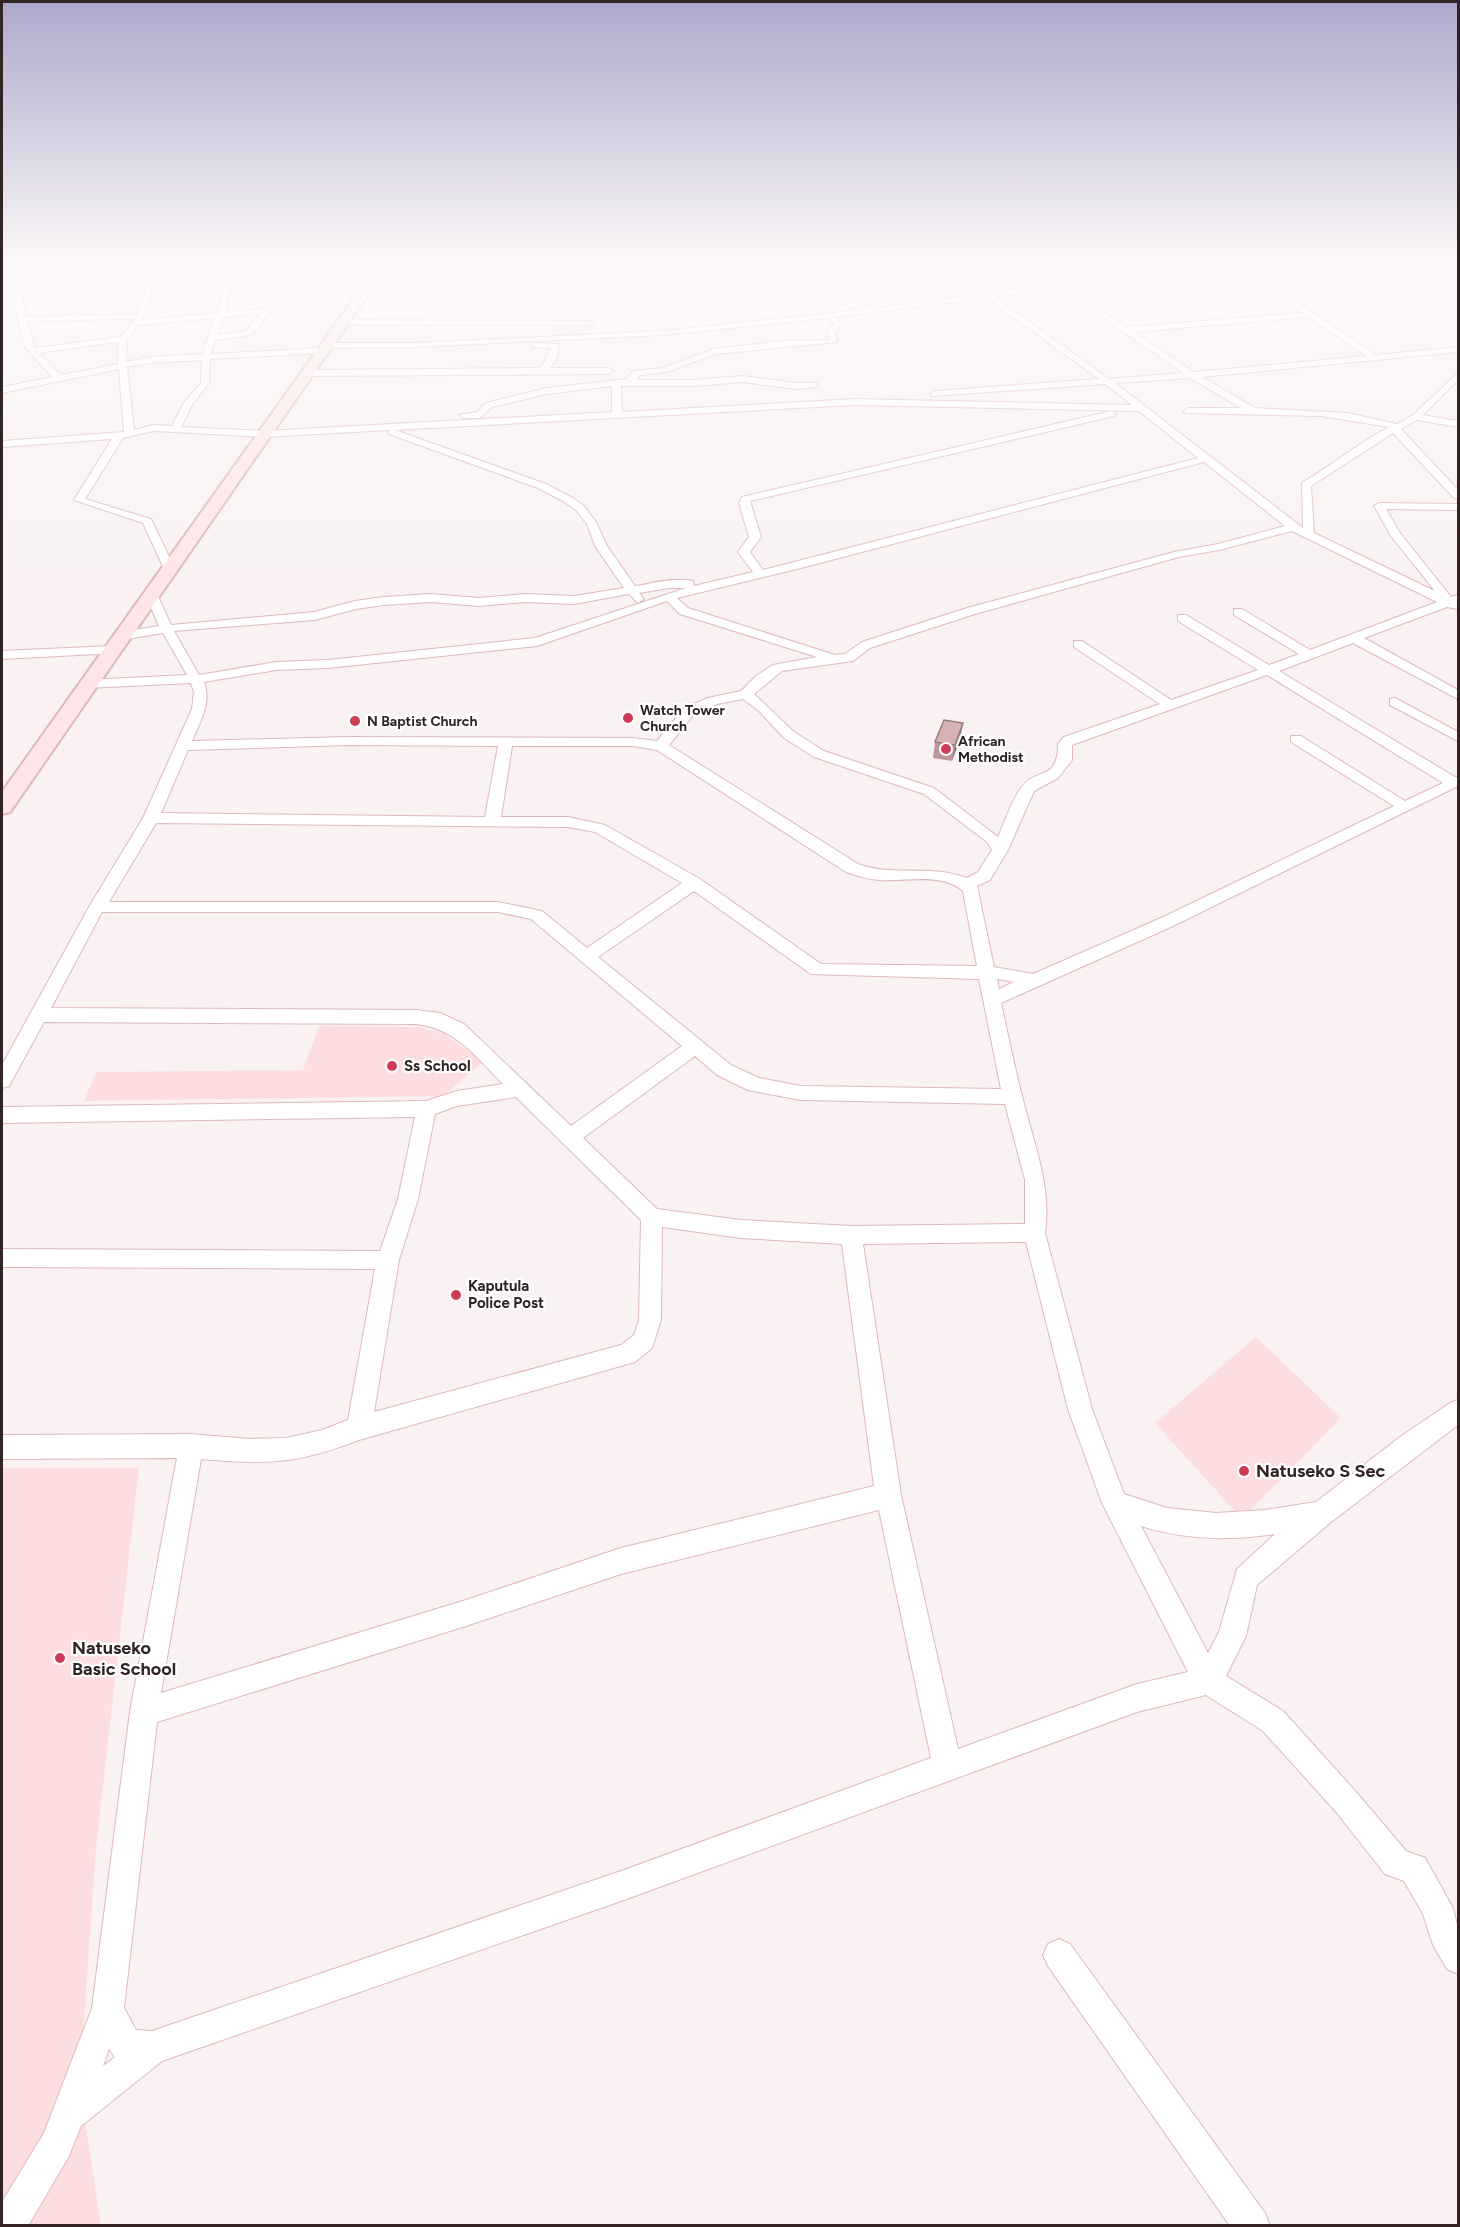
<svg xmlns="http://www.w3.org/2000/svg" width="1460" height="2227" viewBox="0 0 1460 2227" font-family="Figtree,sans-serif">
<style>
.built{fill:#fcdee0}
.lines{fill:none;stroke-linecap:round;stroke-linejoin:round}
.street-casing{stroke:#dfb8ba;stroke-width:2}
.secondary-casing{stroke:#dfb8ba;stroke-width:4}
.street{fill:#fff;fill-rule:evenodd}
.secondary{fill:#fee6e8;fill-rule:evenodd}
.wall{fill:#ba989a}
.shaded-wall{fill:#977c7d}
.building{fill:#d8b1b3;stroke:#977c7d;stroke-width:1.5}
.poi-dot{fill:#cc3c56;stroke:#fff;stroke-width:2}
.labels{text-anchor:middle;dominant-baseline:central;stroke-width:4.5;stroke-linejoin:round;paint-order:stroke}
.far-poi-label{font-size:14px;font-weight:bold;fill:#322324;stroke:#fff;text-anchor:start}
.poi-label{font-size:15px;font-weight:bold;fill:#322324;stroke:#fff;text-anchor:start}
.near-poi-label{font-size:18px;font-weight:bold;fill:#322324;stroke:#fff;text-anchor:start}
</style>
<rect width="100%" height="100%" fill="#faf2f2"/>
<path class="built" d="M319,1026l100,1 26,7 38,28 -40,34 -359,5 12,-29 207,-2z
M1256,1337l85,81 -99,101 -87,-96z
M2,1468h137l-43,380 -15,216 4,57 16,104h-99z"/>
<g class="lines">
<defs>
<path id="street" d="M25,269h7l-4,13 122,-8 1,-5h7l-1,4 104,-4 -27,4 -9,39 42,-3 4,2 -19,24 -37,5 -4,14 111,-6 10,-5h83l248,-12 197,-21 -37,-13 -46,-6 -398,-2 -13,3 -4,-2 17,-5 303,1v-17h8v17l87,1 47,6 47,16 189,-26 111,-14h23l-126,18 59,40 176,-14 -64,-44h9l128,86 82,-8v5l-256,25 53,31 92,5 50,11 16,-9 45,-42v7l-35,35 35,6v6l-41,-7 -16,9 57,61v9l-4,-1 -61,-65 -82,53 3,47 121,58 -44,-55 -17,-30 5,-3 79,1v6l-72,-1 14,24 51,64 7,-2v14l-11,-2 -83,31 94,52v9l-105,-56 -74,28 176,106h3v9l-285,140 -172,77c8,36 15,72 25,108 11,42 25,78 19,122l47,176 32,85 43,14 49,5 49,-3 51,-8 84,-65 50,-34 8,-3v25l-127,97 -74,63 -11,51 -20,40 57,35 74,82 49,58 19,7 28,50 5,21v45l-11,-5 -14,-24 -10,-31 -19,-33 -19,-7 -48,-61 -74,-82 -57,-36 -69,17 -513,188 -462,161 -81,65 -12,30 -41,70h-26v-24l42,-69 48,-125 38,-296 47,-254 -175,1v-24l189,-1 58,5 37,-1 36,-8 26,-10 27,-151 -373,-2v-18l378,2 18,-52 17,-82 -413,6v-16l424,-6 31,-10 46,-7c-28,-28 -46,-55 -87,-60l-372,-2 -35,64 -7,2v-23l87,-158 54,-89 49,-109 2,-17 -3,-9 -104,5 -7,-4 7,-4 100,-5 -24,-42 -42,7 -6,-4 6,-4 38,-6 -14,-32 6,-4 6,4 14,31 143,-13 41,-11 29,-4 47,-3 48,4 46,-4 49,2 50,-8 -29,-42 -8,-22 -11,-14 -13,-9 -25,-13 -149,-54v-4l-125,7 -111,-6 -30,7 -38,61 66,20 24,50 -10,2 -22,-48 -69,-23 38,-61 -110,8v-6l122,-9 -5,-63 -117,24v-6l50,-10 -28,-31 -10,-47zM227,273l-10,40 -75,7 14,-42zM149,278l-11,36 -112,3 -4,-18 4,-13zM1060,288l123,85 -74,6 -114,-82zM986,298l113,81 -164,12 -5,3 2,2 173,-12 27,21 -278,-6 -232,13 -1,-26h72l50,-4 53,7 21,-2v-4h-21l-53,-7 -50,4h-56l3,-5 27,-3 48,-18 122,-12 -2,-10 8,-6 -7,-9zM260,314l-14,17 -29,4 6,-18zM1309,317l57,39 -172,16 -60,-40zM215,318l-13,36 -52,3 -24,5 1,-23 11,-14zM828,318l6,7 -7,6 2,8 -2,1 -46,1 -67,8 -51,19 -30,3 -6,8 -80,9 -61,15 -9,9 -18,3 5,3h16l12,-11 55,-13 65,-8v26l-348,19 -83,-4 11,-22 17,-22 1,-24 113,-6 10,-5 82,-1 248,-12zM135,319l-15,18 -85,11 -8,-27zM118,342v22l-57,11 -22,-22zM202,360l-1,23 -18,21 -11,22 -19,-1 -19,5 -7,-63 23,-4zM1190,378l51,30h-53l-5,3 2,2 136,3 68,11c-30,16 -57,38 -87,56l1,45 -188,-145zM854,405l285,6 59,47 -435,112 -13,-18 11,-15 -11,-36 364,-85 2,-2 -5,-3 -369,86 -3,6 10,34 -11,15 15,20 -59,14 -1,-5c-19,-4 -39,2 -58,5l-28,-40 -11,-24 -12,-16 -13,-9 -25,-13 -151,-54zM1204,462l81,64 -67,18 -44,8 -207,56 -105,34 -17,12 -10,1 -147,-47 -11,-10 124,-30zM1292,531l145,71 -127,48 -68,-41h-8v6l65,39 -30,11 -83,-50h-8v6l80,49 -87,30 -89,-59h-8v6l86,57 -96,33 -6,7c0,39 -24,23 -37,44 -10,14 -16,33 -23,49l-64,-49 -110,-37 -30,-19 -40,-38 28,-23 71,-10 17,-13 105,-34 204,-57 40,-7zM669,588h17l-151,50 -207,22 -52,2 -77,13 -25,-44 141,-11 41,-11 28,-4 47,-3 48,4 46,-4 49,2 55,-10 9,9 6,-4 -5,-6zM667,601l13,13 137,43 -44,8 -17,11 -15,15 -33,7 -24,10 -27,33 -24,-3 -284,-1 -157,4c8,-19 20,-38 12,-59l72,-12 52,-2 209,-22zM1267,675l176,108 -38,18 -104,-65h-10v6l103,64 -233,112 -128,56 -39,-7 -17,-81 13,-6 18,-30 26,-59 24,-13 14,-18v-15zM743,699l16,12 25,27 30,19 110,37 63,48 5,8 -14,22 -11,6c-36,-14 -74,-1 -109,-14l-189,-119 25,-31 23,-10zM349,745l149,1 -13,71 -324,-4 27,-63zM512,746h121l24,4 189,122c11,4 21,7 33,8 27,2 62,-8 84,11l14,75 -156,-2 -121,-85 -95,-54 -37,-8h-67zM156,823l412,4 27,5 87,51 -95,65 -45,-37 -44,-9h-389zM694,891l117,83 168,5 22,110 -200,-3 -42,-8 -28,-13 -133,-108zM102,912h396l33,7 151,127 -111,80 -107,-102 -24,-11 -24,-3 -365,-2zM997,979l17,3 -15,7zM695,1056l22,19 31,15 53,10 204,4 20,76v44l-174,2 -110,-6 -84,-11 -74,-71zM516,1097l125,123 -2,100 -5,15 -13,10 -247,67 25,-152 19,-61 17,-85 22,-8zM662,1227l79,11 101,6 32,242 -253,62 -155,52 -305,93 40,-234c66,6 95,5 158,-19l276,-78 17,-14 9,-28zM1026,1242l42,167 34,94 86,169 -51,12 -179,65 -57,-254 -38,-251zM879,1510l52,248 -307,112 -472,161 -16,-1 -12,-22 33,-286 309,-96 155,-52zM1141,1526c44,14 88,15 134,8l-38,35 -18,63 -11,21zM109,2049l6,8 -12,9z
M1066,270l3,4 -293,2 -4,-2 4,-2z
M343,320l247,1 4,2 -4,2 -250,-1z
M532,343l27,1 -2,14 -7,10h59l4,3 -4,3 -300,2 -4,-3 4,-3 232,-2 10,-20 -19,-1z
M112,646l6,4 -1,3 -115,6v-8z
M1395,698l63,34v9l-68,-36v-6z
M1059,1939l11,5 195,269 5,13h-40l-182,-260 -5,-11 5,-11z"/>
<path id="secondary" d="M375,269h11l-376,543 -8,2v-22z"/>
</defs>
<use href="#street" class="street-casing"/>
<use href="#secondary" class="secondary-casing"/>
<use href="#street" class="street"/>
<use href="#secondary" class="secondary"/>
</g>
<path class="wall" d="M963,723l-3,16 -8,22 -19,-3 2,-16z"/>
<path class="shaded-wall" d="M963,723l-3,16 -8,22 3,-16z"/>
<path class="building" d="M944,720l19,3 -8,22 -20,-3z"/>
<linearGradient id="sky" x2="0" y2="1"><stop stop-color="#ada8ca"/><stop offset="0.46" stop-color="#fdf9f9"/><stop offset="1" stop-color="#fdf9f9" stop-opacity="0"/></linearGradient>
<rect width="1460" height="581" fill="url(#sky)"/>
<g class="poi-dot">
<circle cx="628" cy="718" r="6"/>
<circle cx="355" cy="721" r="6"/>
<circle cx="946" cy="749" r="6"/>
<circle cx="392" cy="1066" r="6"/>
<circle cx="456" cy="1295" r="6"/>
<circle cx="1244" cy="1471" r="6"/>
<circle cx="60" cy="1658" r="6"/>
</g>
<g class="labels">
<g class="far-poi-label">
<text x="640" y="710">Watch Tower<tspan x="640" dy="16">Church</tspan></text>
<text x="367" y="721">N Baptist Church</text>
<text x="958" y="741">African<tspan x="958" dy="16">Methodist</tspan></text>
</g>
<g class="poi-label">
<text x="404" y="1066">Ss School</text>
<text x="468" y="1286">Kaputula<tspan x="468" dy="17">Police Post</tspan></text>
</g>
<g class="near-poi-label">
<text x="1256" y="1471">Natuseko S Sec</text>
<text x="72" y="1648">Natuseko<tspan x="72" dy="21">Basic School</tspan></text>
</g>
</g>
<rect width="1460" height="2227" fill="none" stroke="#322324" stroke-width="6"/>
</svg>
